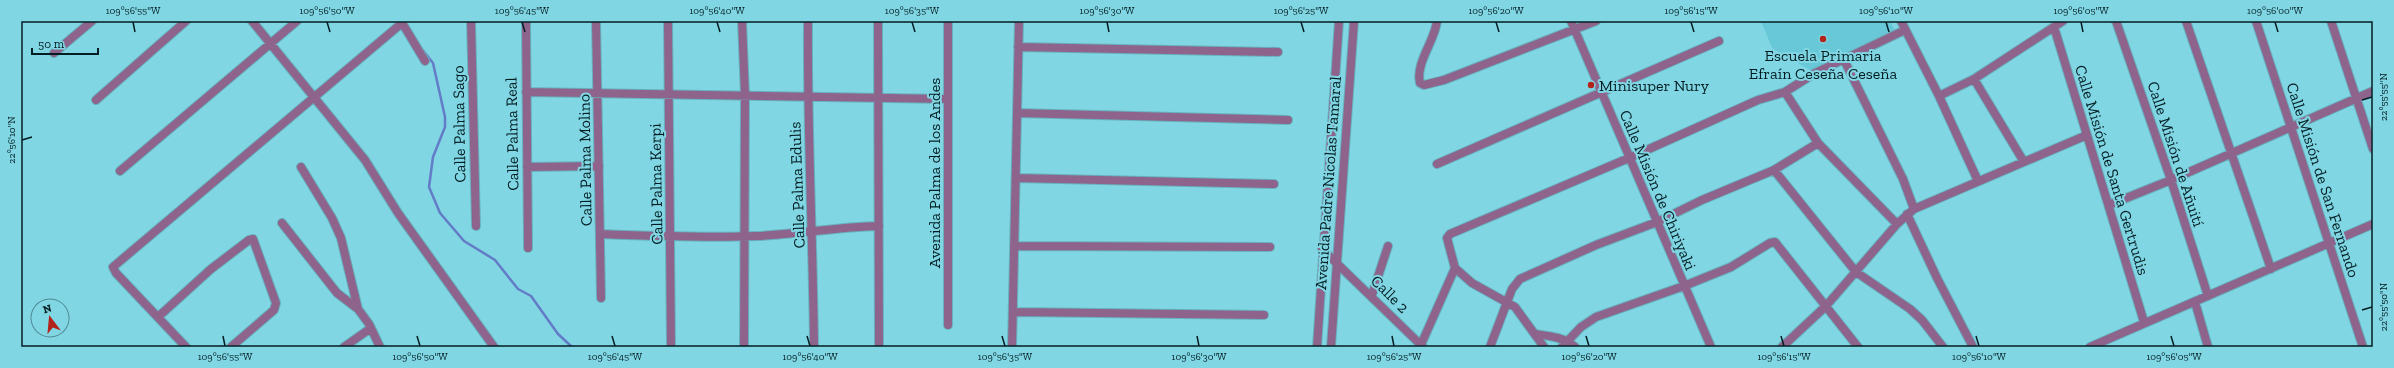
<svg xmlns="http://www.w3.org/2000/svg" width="2394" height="368" viewBox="0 0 2394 368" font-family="'Zilla Slab',serif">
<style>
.built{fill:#69c8d7}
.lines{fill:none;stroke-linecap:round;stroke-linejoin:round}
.stream{stroke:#637cc7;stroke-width:2.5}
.minor-casing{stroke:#68b1bd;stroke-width:10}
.tertiary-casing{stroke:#68b1bd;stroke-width:10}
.minor{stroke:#8e638c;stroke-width:8}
.tertiary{stroke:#8e638c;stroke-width:8}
.ticks{fill:none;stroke:#031e22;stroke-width:1.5}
.poi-dot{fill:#b2231c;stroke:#81d6e4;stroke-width:1.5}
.labels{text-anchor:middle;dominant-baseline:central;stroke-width:4;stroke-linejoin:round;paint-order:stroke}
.poi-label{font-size:16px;fill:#031e22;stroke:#81d6e4}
.street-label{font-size:16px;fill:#031e22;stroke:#81d6e4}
.neatline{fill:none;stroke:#031e22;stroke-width:1.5}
.ticks-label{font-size:10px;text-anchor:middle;fill:#031e22}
</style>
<rect width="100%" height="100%" fill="#81d6e4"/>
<path class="built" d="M1761,21h129l5,9 -80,43 -43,-25z"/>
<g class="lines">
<path class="stream" d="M421,48l12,15 12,54v10l-12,30 -4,30 11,26 24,28 31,19 23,29 13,7 27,38 14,13"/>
<defs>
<path id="minor" d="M252,21l113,139 33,53 96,134
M401,21l24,40
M471,21l5,205
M526,21l2,227
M596,21l5,277
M668,21l3,326
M742,21l3,74 -1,252
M808,21c-1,109 5,217 6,326
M878,21l1,326
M1437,21c-2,20 -22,42 -17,62l4,2 20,-5 152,-59
M1571,21l140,326
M1901,21l38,75 39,85
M2116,21l55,159 37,116
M2186,21l85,248
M2256,21l107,326
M2331,21l42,128
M2054,27l90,295
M1018,47l260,5
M54,53l38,-32
M1844,60l59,119 11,30
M1974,79l50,83
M526,92l422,7
M1785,92l33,51 79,81
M1939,96l35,-17 89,-58
M96,100l90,-79
M1017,113l271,7
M1437,164l282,-123
M301,167l31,51 9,20 17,71
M527,167l72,-1
M1774,170l82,102 54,37 12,11 21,27
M120,171l177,-150
M1016,178l258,6
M2109,205l62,-25 202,-89
M1907,214l30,64 36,69
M282,223l55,70 21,16 11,15 11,23
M600,234c52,2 105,4 158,2 40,-2 80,-9 121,-10
M1014,246l256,1
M1322,249l101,98
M1455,268l17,15 43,24 29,40
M1372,295l16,-49
M2195,302l13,45
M1013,312l251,3
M158,317l53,-48 38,-29 4,-1 23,64 -2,7 -43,37
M948,325v-304
M1535,334c14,2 29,3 40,13
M186,347l-70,-74 -3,-6 289,-244
M344,347l27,-19
M1012,347l7,-326
M1420,347l35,-79 -8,-30 3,-4 179,-76 129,-58 27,-8 30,-19 90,-43
M1490,347l22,-58 8,-10 76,-34 61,-23 45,-22 72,-30 44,-27
M1562,347l19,-20 15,-10 88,-31 47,-19 39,-24 5,-1 83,105
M1782,347l44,-41 71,-82 17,-15 173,-74
M2090,347l283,-123"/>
<path id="tertiary" d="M1317,347l22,-326
M1331,347l23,-326"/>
</defs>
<use href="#minor" class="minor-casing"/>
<use href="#tertiary" class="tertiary-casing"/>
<use href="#minor" class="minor"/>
<use href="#tertiary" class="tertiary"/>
</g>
<path class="ticks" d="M133,22l2,10M327,22l3,10M522,22l3,10M717,22l3,10M912,22l3,10M1107,22l2,10M1301,22l3,10M1496,22l3,10M1691,22l3,10M1886,22l3,10M2081,22l2,10M2275,22l3,10M2362,100l10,-3M22,140l10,-3M2362,310l10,-3M223,336l2,10M417,336l3,10M612,336l3,10M807,336l3,10M1002,336l3,10M1197,336l2,10M1392,336l2,10M1586,336l3,10M1781,336l3,10M1976,336l3,10M2171,336l3,10"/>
<g class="poi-dot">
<circle cx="1823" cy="39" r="4"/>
<circle cx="1591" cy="85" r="4"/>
</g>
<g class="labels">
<g class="poi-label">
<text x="1823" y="55">Escuela Primaria<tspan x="1823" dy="18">Efraín Ceseña Ceseña</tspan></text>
<text x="1599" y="85" text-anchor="start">Minisuper Nury</text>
</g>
<g class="street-label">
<text transform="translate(459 124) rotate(-91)">Calle Palma Sago</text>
<text transform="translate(512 134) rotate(-91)">Calle Palma Real</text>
<text transform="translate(2176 154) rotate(72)">Calle Misión de Añuití</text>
<text transform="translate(585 160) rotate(-91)">Calle Palma Molino</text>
<text transform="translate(2112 170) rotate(73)">Calle Misión de Santa Gertrudis</text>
<text transform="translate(934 173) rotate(-90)">Avenida Palma de los Andes</text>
<text transform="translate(2323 180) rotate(72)">Calle Misión de San Fernando</text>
<text transform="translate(1328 183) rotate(-86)">Avenida Padre Nicolas Tamaral</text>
<text transform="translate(656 184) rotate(-91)">Calle Palma Kerpi</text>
<text transform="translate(797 185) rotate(-92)">Calle Palma Edulis</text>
<text transform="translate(1658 190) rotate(67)">Calle Misión de Chiriyaki</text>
<text transform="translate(1390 294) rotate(45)">Calle 2</text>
</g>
</g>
<rect width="2394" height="368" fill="none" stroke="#81d6e4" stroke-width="44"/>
<g transform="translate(50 318) rotate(344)"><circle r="19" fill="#81d6e4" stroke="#4f8c96"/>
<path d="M0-3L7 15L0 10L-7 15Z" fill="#b2231c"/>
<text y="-6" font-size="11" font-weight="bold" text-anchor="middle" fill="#031e22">N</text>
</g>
<path d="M32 48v6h66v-6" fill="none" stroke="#031e22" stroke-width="2"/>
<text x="38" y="48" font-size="12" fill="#031e22" stroke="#81d6e4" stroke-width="3" paint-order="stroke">50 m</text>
<rect x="22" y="22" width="2350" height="324" class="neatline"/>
<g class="ticks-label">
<text x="133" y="14">109°56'55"W</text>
<text x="327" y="14">109°56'50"W</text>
<text x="522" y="14">109°56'45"W</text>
<text x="717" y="14">109°56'40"W</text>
<text x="912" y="14">109°56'35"W</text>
<text x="1107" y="14">109°56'30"W</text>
<text x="1301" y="14">109°56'25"W</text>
<text x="1496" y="14">109°56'20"W</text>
<text x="1691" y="14">109°56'15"W</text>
<text x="1886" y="14">109°56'10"W</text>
<text x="2081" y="14">109°56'05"W</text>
<text x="2275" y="14">109°56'00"W</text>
<text transform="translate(2383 97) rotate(-90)" y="4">22°55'55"N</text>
<text transform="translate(11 140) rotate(-90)" y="4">22°56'10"N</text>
<text transform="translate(2383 307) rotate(-90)" y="4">22°55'50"N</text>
<text x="225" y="360">109°56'55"W</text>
<text x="420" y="360">109°56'50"W</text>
<text x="615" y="360">109°56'45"W</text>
<text x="810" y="360">109°56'40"W</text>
<text x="1005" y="360">109°56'35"W</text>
<text x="1199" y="360">109°56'30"W</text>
<text x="1394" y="360">109°56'25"W</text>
<text x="1589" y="360">109°56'20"W</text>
<text x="1784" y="360">109°56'15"W</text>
<text x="1979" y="360">109°56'10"W</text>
<text x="2174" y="360">109°56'05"W</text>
</g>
</svg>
